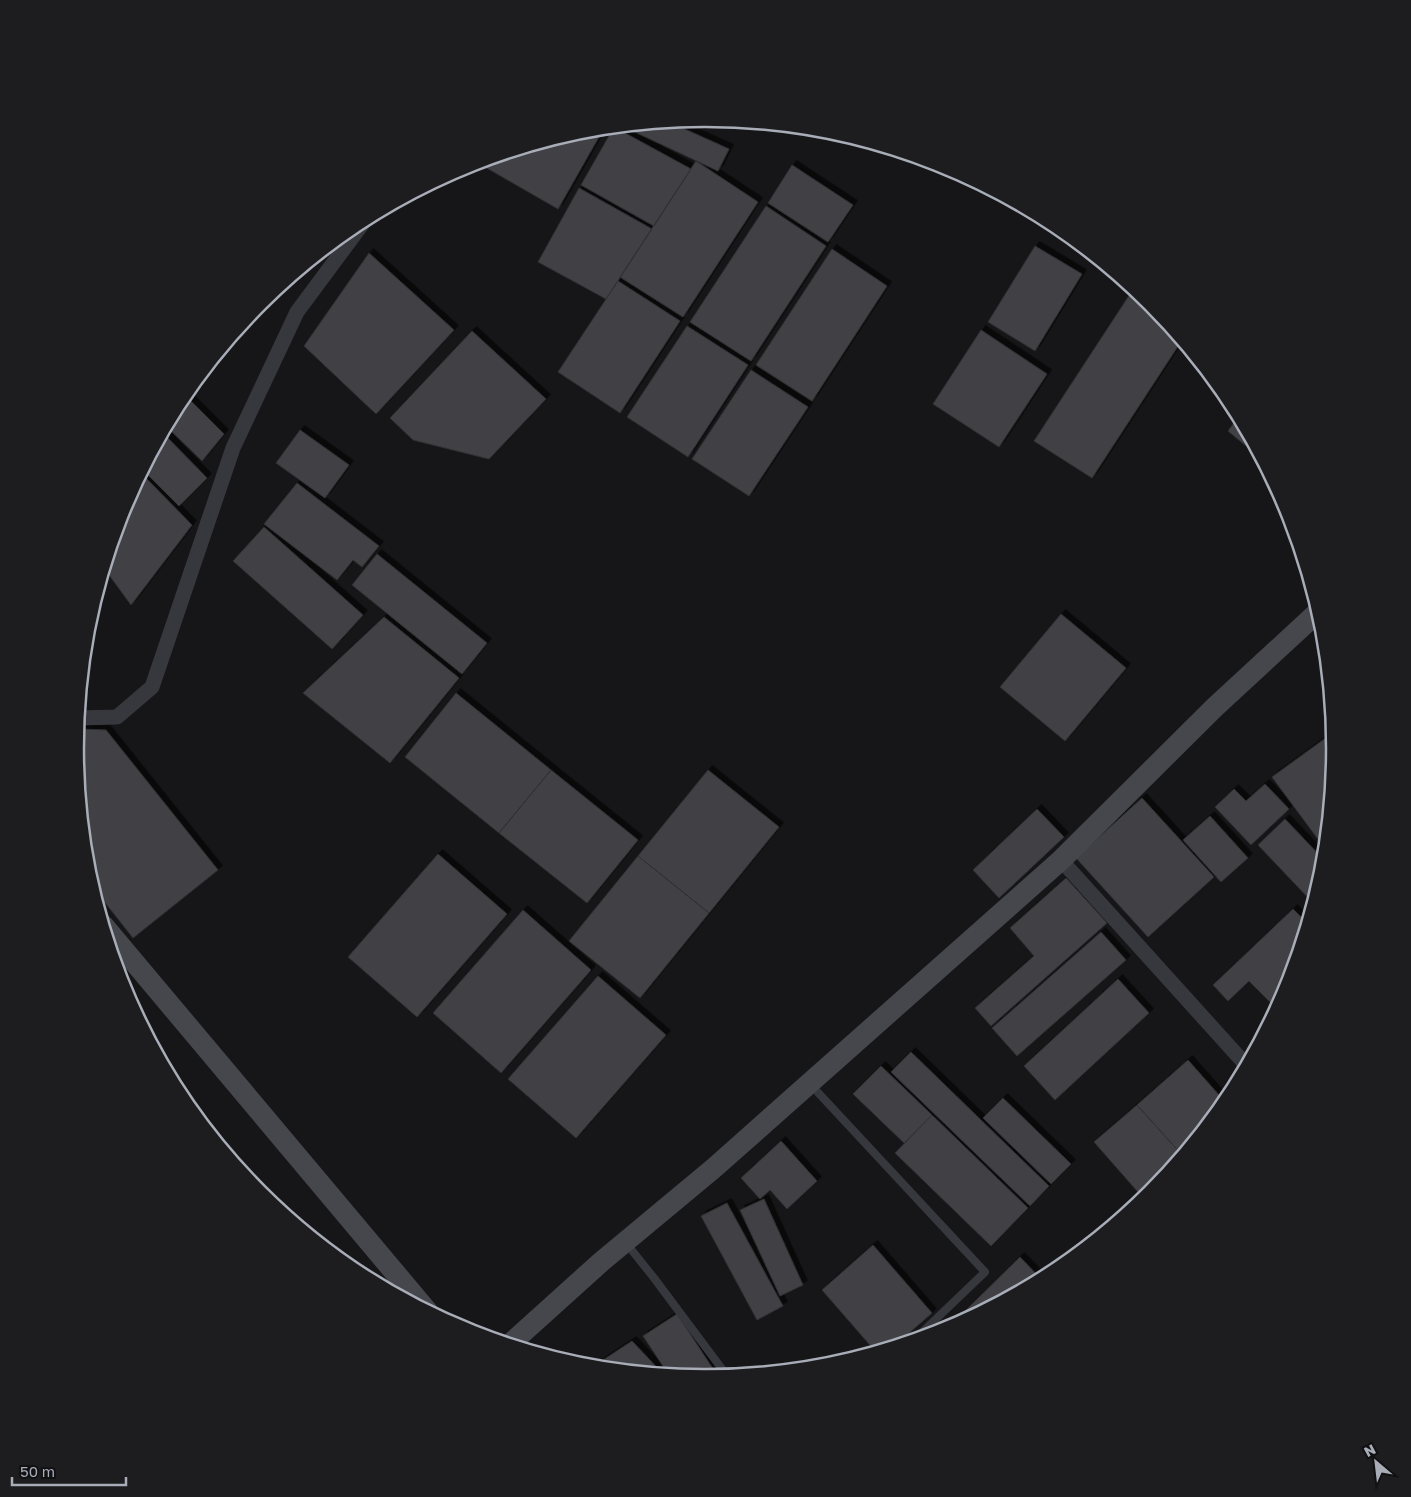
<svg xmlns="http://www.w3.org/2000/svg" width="1411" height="1497" viewBox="0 0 1411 1497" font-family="'Golos Text',sans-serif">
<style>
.building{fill:#404145;stroke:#303034;filter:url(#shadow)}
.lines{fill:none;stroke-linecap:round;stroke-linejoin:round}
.lane{stroke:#37383d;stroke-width:8}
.street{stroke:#37383d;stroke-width:15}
.secondary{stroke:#45474d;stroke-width:21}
.rim{fill:none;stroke:#a8adb8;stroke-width:2.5}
</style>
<defs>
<filter id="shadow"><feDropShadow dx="4.5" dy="-4.5" stdDeviation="0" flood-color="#0009"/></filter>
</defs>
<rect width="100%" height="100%" fill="#161618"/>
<path class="building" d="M669,122l60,27 -11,22 -96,-45z
M614,127l77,42 -37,57 -73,-41z
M604,128l-46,81 -80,-46 1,-2 104,-31z
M696,161l62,41 -75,115 -63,-40z
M792,165l61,40 -25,37 -60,-39z
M579,188l73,41 -46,70 -68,-37z
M766,206l60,40 -75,115 -61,-39z
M1035,246l47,28 -47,77 -47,-29z
M832,249l55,37 -75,115 -56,-36z
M369,253l85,77 -78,84 -72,-68z
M618,281l62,40 -60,92 -62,-41z
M1134,288l18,15 30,37 -90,138 -58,-37z
M687,326l61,39 -60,92 -61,-40z
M981,330l66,44 -48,73 -66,-43z
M472,331l74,68 -57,60 -76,-19 -23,-22z
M751,370l57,37 -59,89 -57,-37z
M184,394l40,40 -22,27 -36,-35z
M1239,416l24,44 -35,-29z
M300,430l49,35 -24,33 -49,-35z
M163,433l44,45 -28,28 -36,-36z
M141,473l51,52 -61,80 -27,-37 19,-61z
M297,483l82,63 -17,21 -9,-7 -16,20 -73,-56z
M264,527l99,88 -31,34 -99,-88z
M377,554l110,89 -25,31 -110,-89z
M1061,614l65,54 -61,73 -65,-54z
M384,617l75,61 -69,85 -87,-70z
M456,693l95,77 -52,63 -94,-76z
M77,729l29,1 112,140 -85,68 -41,-52 -5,-15 -12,-123z
M1334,732l2,16 -10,102 -54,-73z
M551,770l87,70 -51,63 -88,-70z
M708,770l71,57 -70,86 -71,-57z
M1265,784l24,25 -38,36 -36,-38 19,-18 12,12z
M1142,798l72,79 -66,60 -72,-79z
M1037,809l27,28 -65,61 -26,-28z
M1210,816l38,42 -27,24 -38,-42z
M1285,819l40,42 -1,11 -10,32 -56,-59z
M438,854l69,60 -90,103 -69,-60z
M638,856l71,57 -69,85 -71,-57z
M1066,878l41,45 -116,103 -16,-18 59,-52 -24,-28z
M1293,909l15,15 -20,66 -4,7 -10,9 -25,-25 -21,20 -15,-16z
M523,910l68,60 -90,103 -68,-60z
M1101,932l25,28 -109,96 -25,-28z
M598,976l68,59 -90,103 -68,-59z
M1118,979l31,34 -94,87 -31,-34z
M911,1052l138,134 -19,20 -139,-134z
M1188,1060l38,43 -43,53 -46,-51z
M881,1066l51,49 -28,28 -51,-49z
M1003,1098l68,66 -20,20 -68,-66z
M1137,1105l46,51 -32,39 -6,5 -51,-58z
M932,1115l96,93 -37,38 -96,-93z
M781,1141l36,40 -30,28 -17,-19 -10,9 -19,-21z
M764,1199l39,86 -23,11 -40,-86z
M727,1203l56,103 -26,14 -56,-104z
M873,1245l59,68 -39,34 -17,5 -54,-62z
M1020,1257l22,23 -74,40 -6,-6z
M677,1314l42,64 -14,1 -36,-4 -26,-39z
M961,1315l5,6 -22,11z
M632,1341l32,34 -73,-7z"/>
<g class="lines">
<path class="lane" d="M811,1085l174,187 -72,69
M626,1243l28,35 74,99"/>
<path class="street" d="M78,718l39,-1 35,-30 81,-239 64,-136 69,-93
M1061,860l186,206"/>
<path class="secondary" d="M103,925l325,387
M509,1345l92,-83 113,-94 347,-308 154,-153 104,-96"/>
</g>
<path d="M0 0H1411V1497H0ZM84 748a621 621 0 1 1 1242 0a621 621 0 1 1-1242 0Z" fill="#1d1d20" fill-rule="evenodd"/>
<path class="rim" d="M84 748a621 621 0 1 1 1242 0a621 621 0 1 1-1242 0Z"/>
<g transform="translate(1376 1462) rotate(332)" stroke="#111113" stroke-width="4" paint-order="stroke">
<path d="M0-4L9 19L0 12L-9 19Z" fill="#a8adb8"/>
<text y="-8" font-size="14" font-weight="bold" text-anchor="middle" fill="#a8adb8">N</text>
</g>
<path d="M12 1477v8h114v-8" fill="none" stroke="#a8adb8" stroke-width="2.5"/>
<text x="20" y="1477" font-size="15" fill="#a8adb8" stroke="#111113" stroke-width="4" paint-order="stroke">50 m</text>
</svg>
